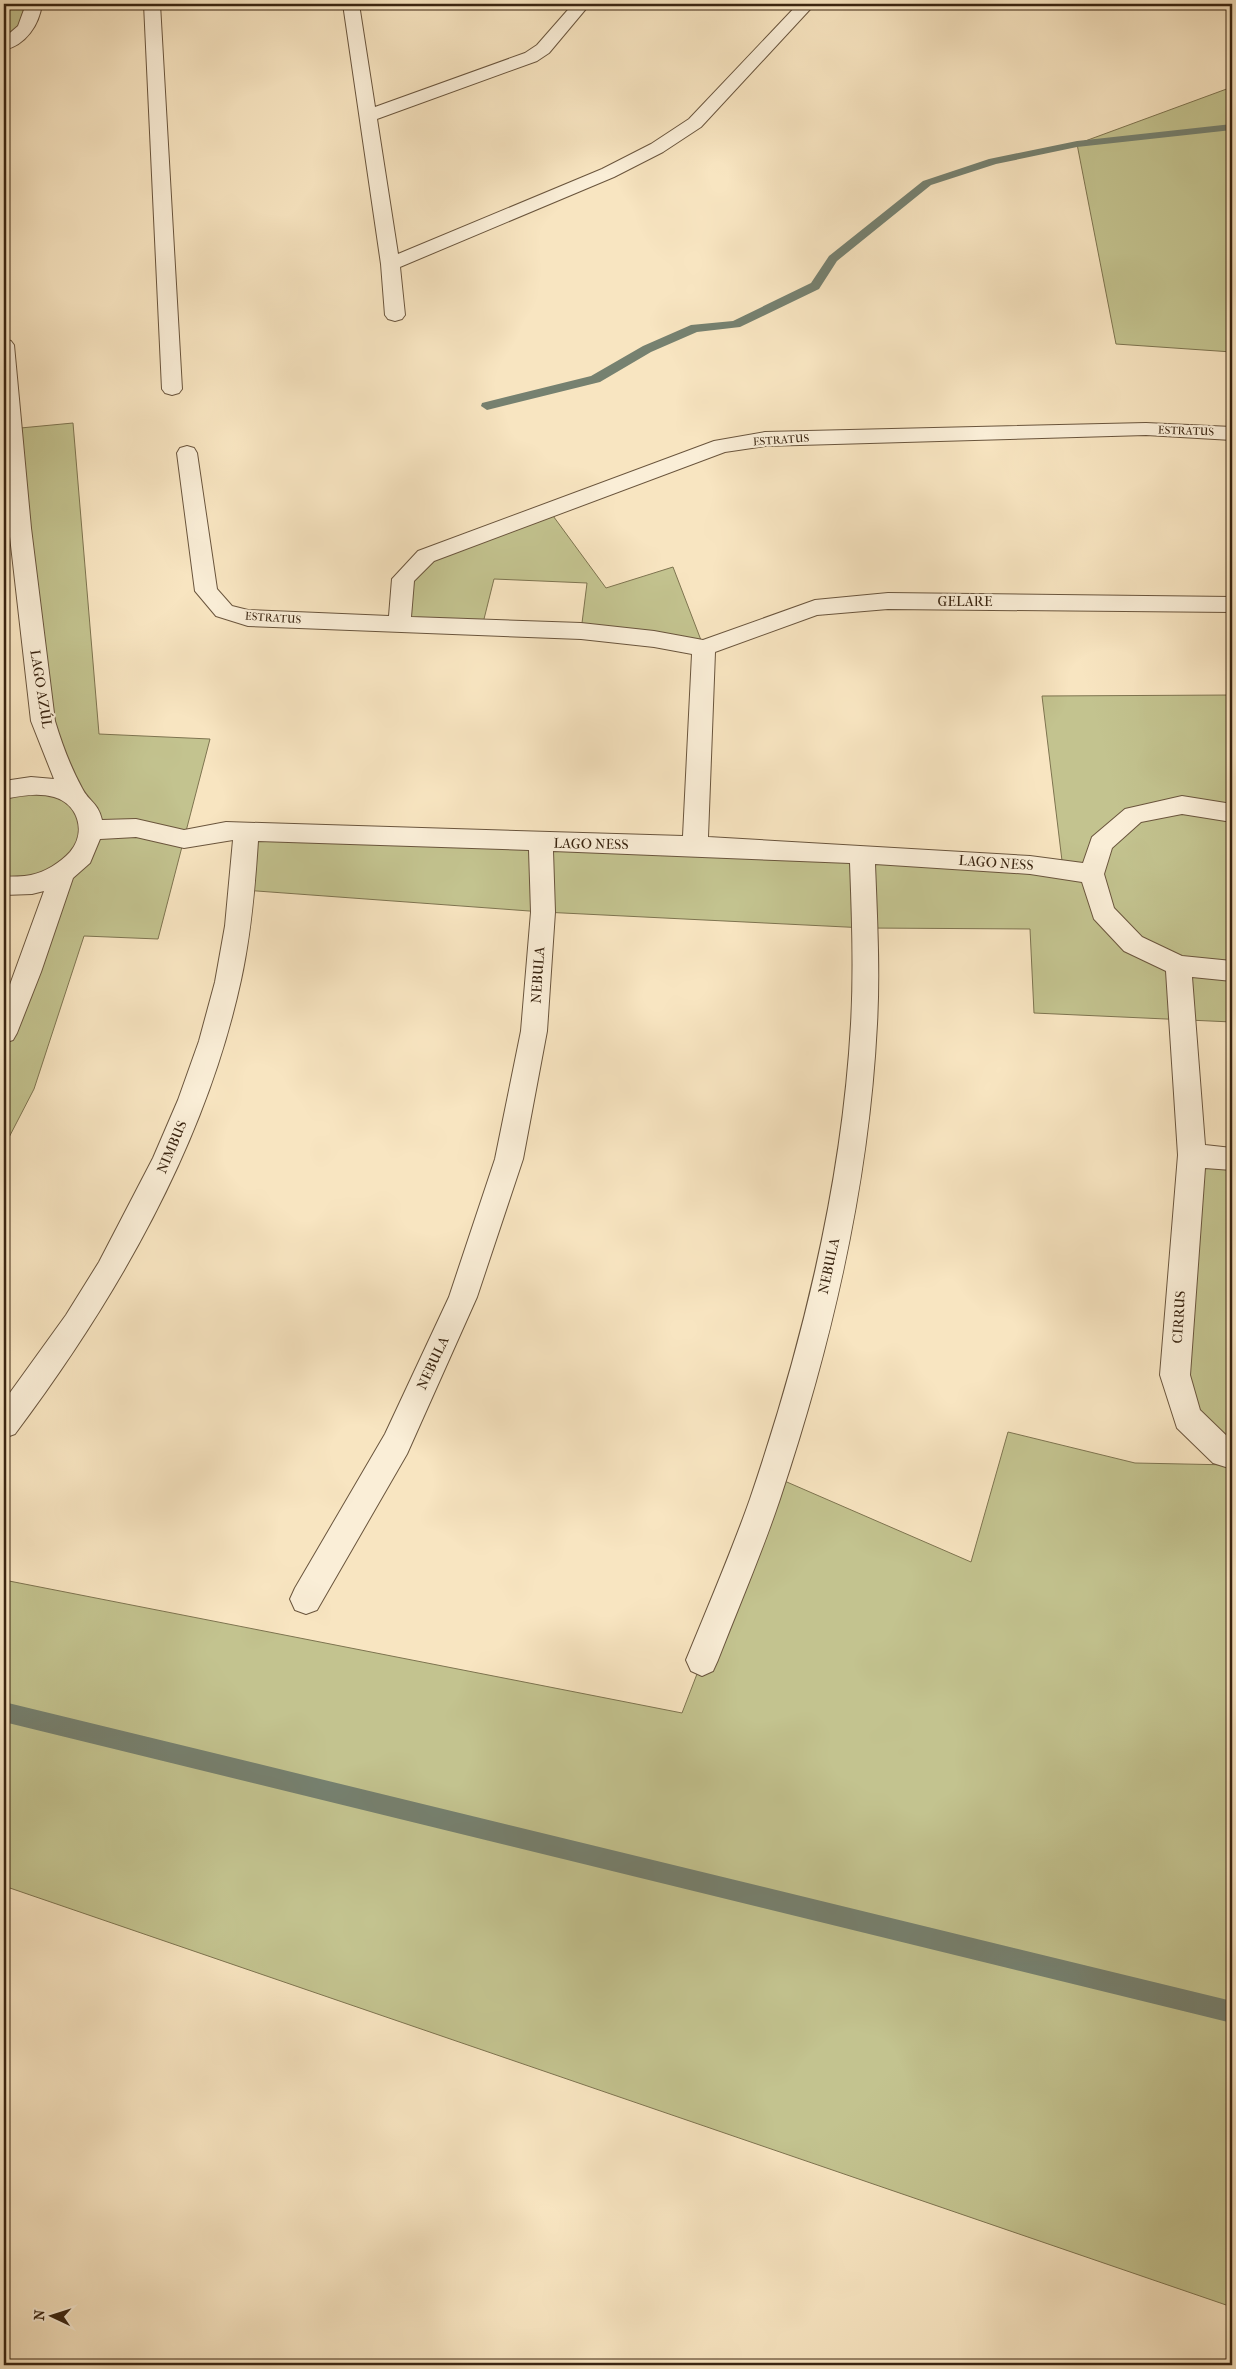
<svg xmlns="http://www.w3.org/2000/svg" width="1236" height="2369" viewBox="0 0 1236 2369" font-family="'IM FELL French Canon',serif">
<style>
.green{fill:#c3c38f;stroke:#7e7450}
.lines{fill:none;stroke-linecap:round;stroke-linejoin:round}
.stream{fill:#768170;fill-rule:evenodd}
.street-casing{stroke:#6a553d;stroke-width:2}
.street{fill:#faeed7;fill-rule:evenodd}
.labels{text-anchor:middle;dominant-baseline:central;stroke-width:4.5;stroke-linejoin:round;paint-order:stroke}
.far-street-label{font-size:11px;fill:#3a2511;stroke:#faeed7}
.street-label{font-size:14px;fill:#3a2511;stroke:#faeed7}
</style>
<rect width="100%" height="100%" fill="#f8e5c1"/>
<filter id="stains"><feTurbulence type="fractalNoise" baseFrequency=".004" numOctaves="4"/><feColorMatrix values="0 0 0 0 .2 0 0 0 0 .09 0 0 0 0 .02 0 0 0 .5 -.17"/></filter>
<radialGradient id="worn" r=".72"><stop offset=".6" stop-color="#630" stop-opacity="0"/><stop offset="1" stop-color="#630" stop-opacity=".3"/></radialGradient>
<path class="green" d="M4,4h30c-3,21 -10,31 -30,41z
M1232,87v265l-116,-8 -39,-200z
M73,423l26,311 111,5 -52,200 -74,-3 -50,153 -30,58v-114l24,-61 34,-98 -30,11 -28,-1v-92l55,-4 -49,-359z
M548,509l58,79 67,-21 31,81 -123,-17 6,-48 -93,-4 -12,48 -83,-4 4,-44 23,-23z
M1232,695v327l-198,-9 -4,-84 -164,-1 -323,-16 -300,-22 3,-58 817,37 -21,-173z
M1192,1155l40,4v296l-8,-2 -37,-35z
M1008,1432l127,31 97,2v842l-1228,-421v-306l678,133 91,-237 198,86z"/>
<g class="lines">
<path class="stream" d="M1232,124v6l-155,17 -81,17 -65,21 -94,76 -18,28 -79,38 -43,5 -46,20 -51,30 -113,28 -6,-4 1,-3 109,-27 52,-30 48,-21 42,-4 78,-38 18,-27 94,-75 66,-22 88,-18z
M4,1702l1228,299v22l-1228,-301z"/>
<defs>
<path id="street" d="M26,4h16c-3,21 -16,41 -38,46v-12l14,-12z
M144,4h16l22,385 -3,4 -7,2 -7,-2 -3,-4z
M343,4h16l16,103 150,-54 12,-8 36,-41h17l-41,49 -12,8 -160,58 21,135 204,-85 49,-25 38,-25 109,-115h17l-114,123 -38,25 -49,25 -214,90 5,48 -3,4 -7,2 -7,-2 -3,-4 -4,-51z
M4,339l7,2 3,4 17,183 24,193c7,23 15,45 27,67 7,14 16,14 20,32l34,-1 48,11 42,-8 457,14 9,-182 -38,-7 -73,-8 -333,-13 -32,-10 -21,-25 -18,-138 3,-5 7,-2 7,2 3,5 20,136 15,17 16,4 141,6 3,-37 26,-28 296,-110 51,-9 381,-9 86,4v13l-86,-5 -381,11 -40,6 -291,109 -20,20 -3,36 170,6 73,8 49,9 112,-40 73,-7 344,4v15l-344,-3 -71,6 -102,37 -7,185 322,19 53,7 9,-26 33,-28 57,-13 50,8v18l-50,-8 -41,8 -29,26 -8,26 10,34 28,29 40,19 50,5v20l-40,-4 13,168 27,3v22l-27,-2 -15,207 10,35 32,31v28l-19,-6 -36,-35 -17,-53 18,-220 -12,-184 -42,-20 -30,-32 -12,-37 -52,-8 -155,-10c2,53 5,107 2,160 -8,162 -46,322 -97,475 -18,54 -41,107 -62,161l-5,11 -11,5 -11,-5 -5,-11c22,-54 45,-107 64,-161 52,-153 92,-314 101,-475 3,-54 1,-108 -1,-161l-297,-12 2,61 -8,119 -24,128 -46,138 -70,157 -90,156 -11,4 -11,-4 -5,-11 5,-11 90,-154 64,-137 46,-138 26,-128 10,-119 -2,-62 -271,-9c-3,47 -7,93 -17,139 -36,166 -125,319 -226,454l-11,4v-37l62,-86 33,-53 54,-104 25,-58 21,-59 16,-59 10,-56 8,-86 -49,8 -48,-11 -36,2 -10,24 -17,15 -32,94 -24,61 -4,7 -9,3v-42l40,-110 -12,3 -28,1v-18c8,-1 19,0 27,-2 14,-3 29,-12 39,-23 17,-20 8,-48 -16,-55 -17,-5 -34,-1 -50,2v-18l27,-4 23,2 -23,-58 -22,-193 -5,-67z"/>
</defs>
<use href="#street" class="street-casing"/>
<use href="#street" class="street"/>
</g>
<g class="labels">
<g class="far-street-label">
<text transform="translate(1186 431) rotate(2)">ESTRATUS</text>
<text transform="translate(781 440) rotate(-4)">ESTRATUS</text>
<text transform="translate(273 618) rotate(4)">ESTRATUS</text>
</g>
<g class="street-label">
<text x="965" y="601">GELARE</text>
<text transform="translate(41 689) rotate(81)">LAGO AZÚL</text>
<text transform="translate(591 844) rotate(1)">LAGO NESS</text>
<text transform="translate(996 863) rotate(4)">LAGO NESS</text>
<text transform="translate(538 975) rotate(-86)">NEBULA</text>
<text transform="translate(172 1147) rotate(-67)">NIMBUS</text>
<text transform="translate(829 1266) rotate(-78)">NEBULA</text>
<text transform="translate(1179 1317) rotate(-86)">CIRRUS</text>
<text transform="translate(433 1363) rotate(-65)">NEBULA</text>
</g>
</g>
<rect width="1236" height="2369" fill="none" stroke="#f8e5c1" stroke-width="20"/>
<rect x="5" y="5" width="1226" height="2359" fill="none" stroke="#3a2511" stroke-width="2.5"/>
<rect x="10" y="10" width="1216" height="2349" fill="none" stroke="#3a2511"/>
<g transform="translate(52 2316) rotate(274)" stroke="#faeed7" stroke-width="4" paint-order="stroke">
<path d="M0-4L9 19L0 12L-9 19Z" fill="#3a2511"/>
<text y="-8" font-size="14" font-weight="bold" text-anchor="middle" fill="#3a2511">N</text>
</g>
<rect width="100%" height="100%" filter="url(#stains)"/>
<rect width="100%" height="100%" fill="url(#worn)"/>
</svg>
